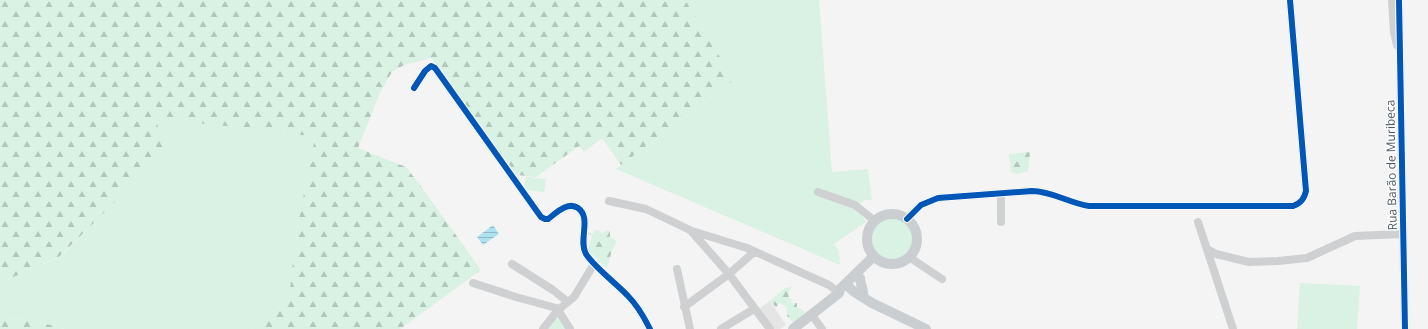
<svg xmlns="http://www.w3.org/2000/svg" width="1428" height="329" viewBox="0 0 1428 329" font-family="'Open Sans',sans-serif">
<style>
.education{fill:#e6e5e6}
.green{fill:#d9f2e3}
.forest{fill:url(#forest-firs)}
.water{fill:url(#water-rules)}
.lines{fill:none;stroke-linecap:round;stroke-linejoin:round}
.minor{stroke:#ced0d2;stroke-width:8}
.major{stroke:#caced1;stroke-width:10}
.cycleway-casing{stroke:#fff;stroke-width:8}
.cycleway{stroke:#0057b8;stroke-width:6}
.labels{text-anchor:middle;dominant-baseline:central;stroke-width:3;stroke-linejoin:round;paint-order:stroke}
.street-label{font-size:12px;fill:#4a5661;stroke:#fff}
</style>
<defs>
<pattern id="forest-firs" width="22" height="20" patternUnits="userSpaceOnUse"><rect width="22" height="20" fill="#d9f2e3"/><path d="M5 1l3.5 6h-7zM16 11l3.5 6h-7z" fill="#b2c7bb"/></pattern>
<pattern id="water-rules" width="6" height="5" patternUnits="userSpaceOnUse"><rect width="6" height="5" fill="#aee2f0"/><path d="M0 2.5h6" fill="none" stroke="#90bac6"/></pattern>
</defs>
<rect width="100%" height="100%" fill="#f4f4f4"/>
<path class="education" d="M770,301l16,24 -6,4h-7l-16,-19z"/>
<path class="green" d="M684,0h135l13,172 36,-3 4,31h-8l-7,9 9,13 -32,22 5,7 1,14 -224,-96 117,-88z
M156,119l111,11 48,7 -19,97 -7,64 -37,31h-188l-34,-10 -30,1v-37l61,-27 102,-102z
M526,177l20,2 -2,13 -20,-2z
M871 239a21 21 0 1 1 42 0a21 21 0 1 1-42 0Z
M1300,283l60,3 -3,43h-60z
M551,316h9l9,13h-29z"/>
<path class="forest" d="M0,0h685l49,80 -113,85 -19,-27 -18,14 -5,-6 -43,31 -19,-2 -86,-117 -27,7 -12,7 -12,21 -22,55 48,19 17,22 58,81 -81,59h-148l37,-31 7,-64 19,-97 -48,-7 -111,-11 8,35 -104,102 -60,27z
M1030,152l-2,19 -10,3 -7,-2 -2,-18z
M595,230l5,1 2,3 4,-4 4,1v6l7,4 -5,9 -5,19 -19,-19 4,-14 -6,-4 7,2z
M792,287l-4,6 1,5 4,2 -2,3h6v4l8,5 -1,3 -10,8 -7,-7 1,-3 -2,-3 2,-2 -8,-5 -4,4 -6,-6 15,-13z
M30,319l34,10h-64v-9z"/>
<path class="water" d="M493,225l6,9 -16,11 -6,-8z"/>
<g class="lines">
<path class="minor" d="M1392,0l2,32 3,13
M1399,0l6,329
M414,88l11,-17 6,-5 4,2 106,149 4,2h3c8,-6 20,-18 30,-11 14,10 0,32 8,46 8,13 31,30 42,42 9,9 16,21 22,33
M818,192l37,13 20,16
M1001,193v29
M609,201l37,8 46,22 55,17 82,37 10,8
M907,219l14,-14 17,-7 94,-7c20,0 37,12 57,15h204c8,-3 11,-7 13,-15l-16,-191
M1198,222l35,107
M692,232l37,42 41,55
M1207,249l9,5 33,8 29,-1 29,-3 48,-22 48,-2
M909,257l33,22
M512,264l41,26 15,12
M677,269l13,60
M473,283l43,14 44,12
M684,307l45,-33 25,-22
M558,310l12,19
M812,315l10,14
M543,329l15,-19 16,-13 20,-33
M721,329l33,-20"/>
<path class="major" d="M867 239a25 25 0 1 1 50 0a25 25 0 1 1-50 0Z
M860,278c0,6 4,12 3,18
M846,284l7,7 19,12 54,26
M793,329l41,-32 5,-4 1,-4 34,-33"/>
<defs>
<path id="cycleway" d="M1399,0l6,329
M414,88l11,-17 6,-5 4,2 106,149 4,2h3c8,-6 20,-18 30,-11 14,10 0,32 8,46 8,13 31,30 42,42 9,9 16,21 22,33
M907,219l14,-14 17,-7 94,-7c20,0 37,12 57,15h204c8,-3 11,-7 13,-15l-16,-191"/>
</defs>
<use href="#cycleway" class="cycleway-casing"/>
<use href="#cycleway" class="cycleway"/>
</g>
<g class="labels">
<g class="street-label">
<text transform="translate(1391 165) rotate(-91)">Rua Barão de Muribeca</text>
</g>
</g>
</svg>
